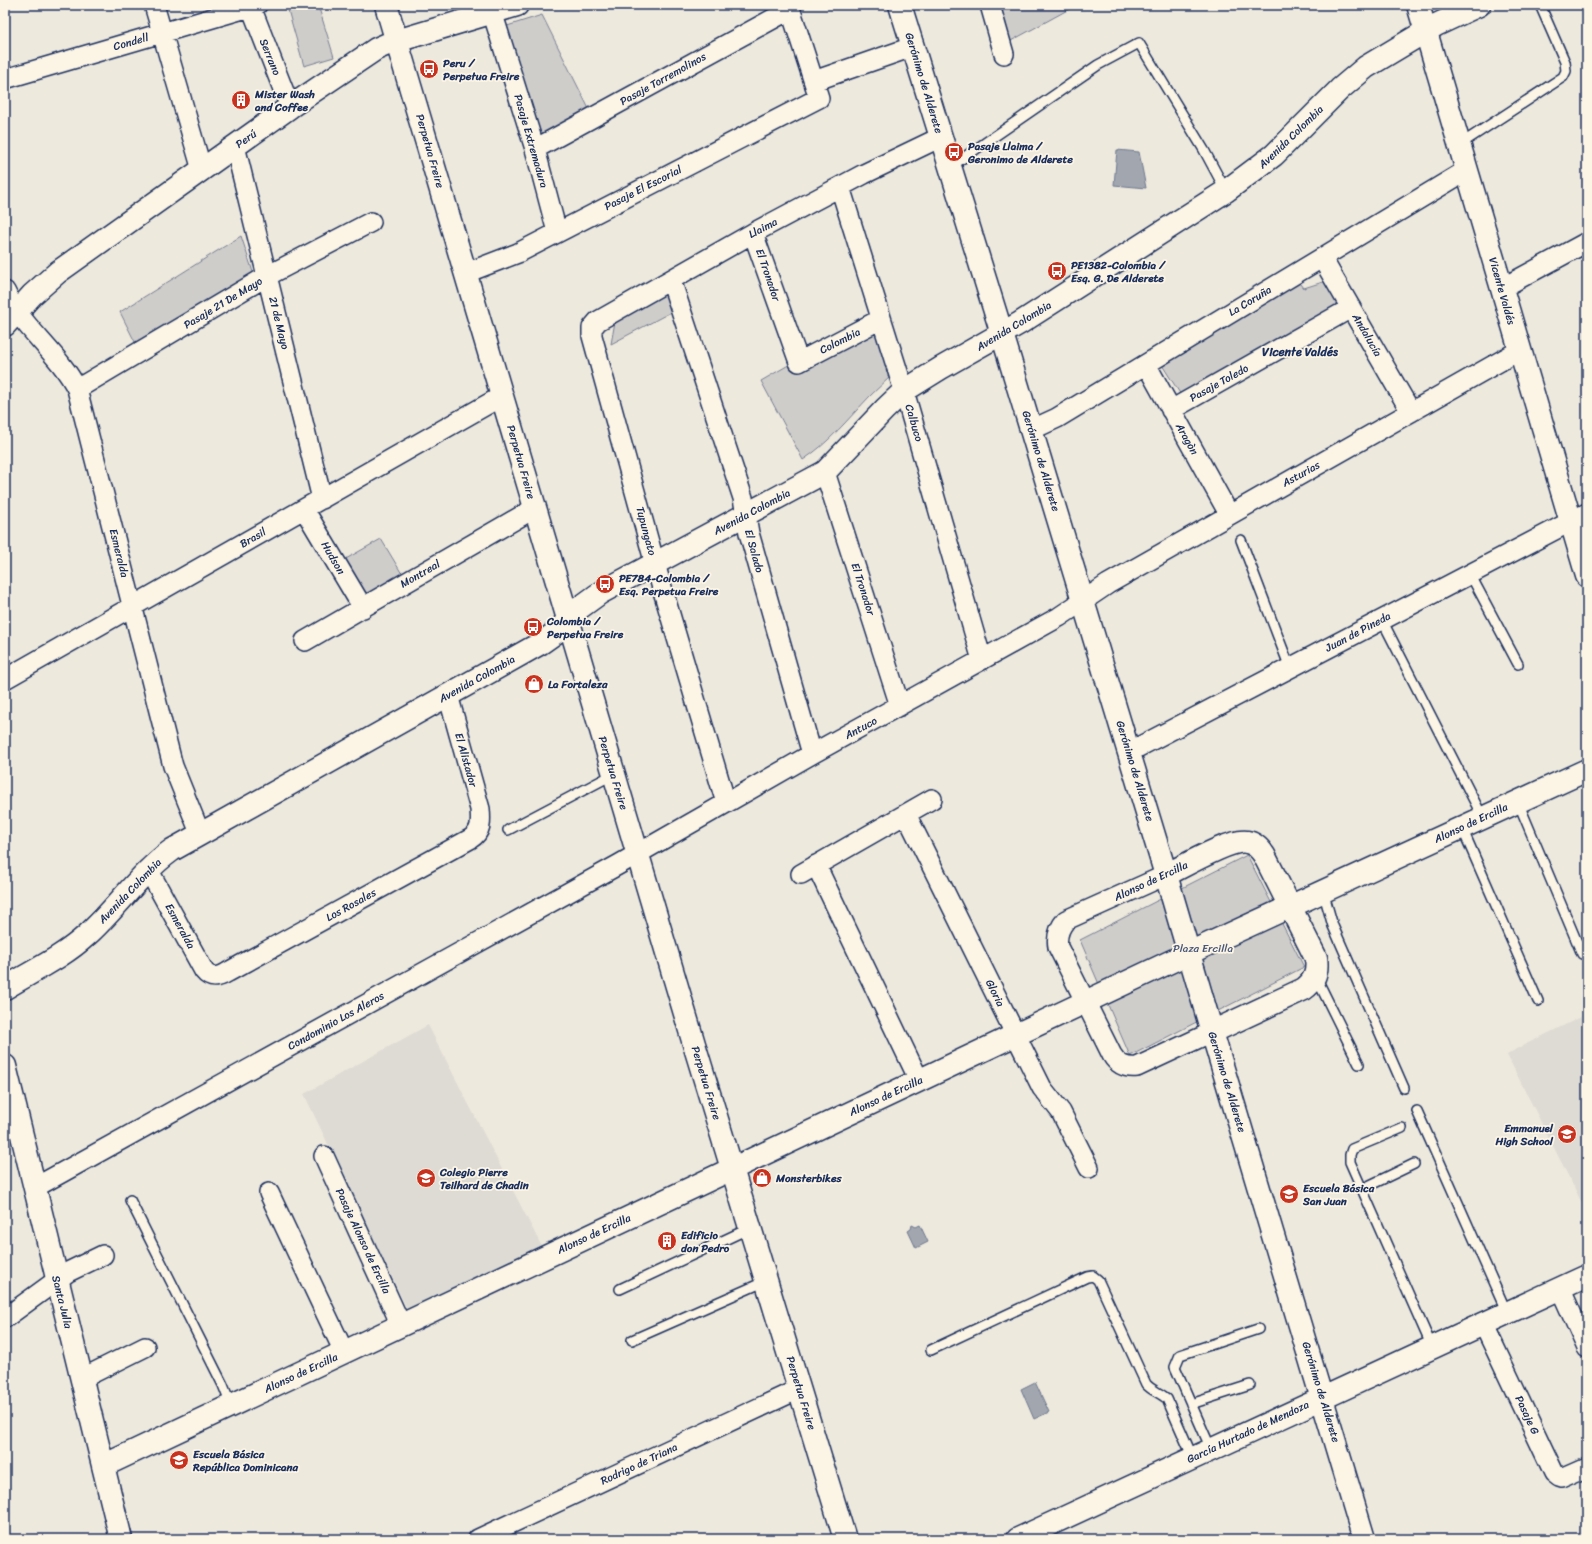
<svg xmlns="http://www.w3.org/2000/svg" width="1592" height="1544" viewBox="0 0 1592 1544" font-family="Sriracha,sans-serif">
<style>
.built{fill:#dedbd4}
.green{fill:#cfcdca;stroke:#757e94}
.water{fill:#a2a7af;stroke:#6c778f}
.lines{fill:none;stroke-linecap:round;stroke-linejoin:round}
.service-casing{stroke:#1b2f5e;stroke-width:12}
.minor-casing{stroke:#1b2f5e;stroke-width:22}
.tertiary-casing{stroke:#1b2f5e;stroke-width:25}
.secondary-casing{stroke:#1b2f5e;stroke-width:25}
.service{stroke:#fcf5e5;stroke-width:9}
.minor{stroke:#fcf5e5;stroke-width:19}
.tertiary{stroke:#fcf5e5;stroke-width:22}
.secondary{stroke:#fcf5e5;stroke-width:22}
.labels{text-anchor:middle;dominant-baseline:central;stroke-width:3.5;stroke-linejoin:round;paint-order:stroke}
.street-label{font-size:11px;fill:#1b2f5e;stroke:#fcf5e5}
.poi-label{font-size:11px;font-weight:bold;fill:#1b2f5e;stroke:#fcf5e5;text-anchor:start}
.park-label{font-size:11px;fill:#485679;stroke:#fcf5e5}
.neighbourhood-label{font-size:12px;font-weight:bold;fill:#1b2f5e;stroke:#fcf5e5}
</style>
<rect width="100%" height="100%" fill="#eee9dd"/>
<filter id="ink" filterUnits="userSpaceOnUse"><feTurbulence type="fractalNoise" baseFrequency=".025" numOctaves="2"/><feDisplacementMap in="SourceGraphic" scale="8" xChannelSelector="R" yChannelSelector="G"/><feConvolveMatrix kernelMatrix="1 2 1 2 8 2 1 2 1" color-interpolation-filters="sRGB"/></filter>
<g filter="url(#ink)">
<path class="built" d="M1583,1016l4,9v188l-80,-158 9,-6z
M428,1025l114,222 -134,64 -104,-217z"/>
<path class="green" d="M306,5h12l16,52 -30,9 -16,-56z
M998,5h74l1,2 -64,35z
M542,15l48,96 -49,24 -37,-108z
M241,236l14,42 -118,68 -17,-34z
M1298,280l6,8 22,-7 13,25 -158,89 -19,-30z
M663,290l10,21 -62,33 5,-28z
M877,327l15,48c-7,7 -15,14 -22,21 -22,23 -41,47 -67,64l-42,-79 31,-18z
M381,539l21,35 -37,22 -21,-36z
M1247,855l57,112 -174,89 -50,-116z"/>
<path class="water" d="M1117,150l22,2 7,36 -32,-3z
M912,1225l4,2 4,-2 8,17 -12,6 -8,-17 3,-2z
M1035,1382l14,30 -15,7 -13,-30z"/>
<g class="lines">
<defs>
<path id="service" d="M1459,145l104,-68 3,-6 -1,-9 -25,-57
M950,167l148,-102 41,-22 65,107 22,41
M1241,540l49,128
M1470,574l48,90
M1382,620l101,198
M1518,802l64,152
M1462,828l76,173
M508,830l106,-56
M1323,891l10,35 71,162
M1316,977l43,87
M1417,1111l90,202
M1402,1128l-50,21 -2,6v7l82,185
M1362,1189l52,-25
M130,1200l93,185 8,20
M620,1289l130,-61
M632,1340l134,-59
M931,1350l156,-73 6,-1 5,4 48,104c6,7 15,9 21,15l26,59
M1191,1404l59,-19
M1211,1449l-36,-82 5,-12 78,-26"/>
<path id="minor" d="M154,5l48,165
M490,5l45,144 22,83
M990,5l14,49
M251,7l39,100
M5,79l252,-74
M814,81l98,-34
M235,146l87,353
M535,149l256,-140
M840,187l64,204 78,269
M753,233l46,129 82,-43
M1322,258l89,154
M466,273l52,-20 301,-155 -30,-93
M671,280l72,218 6,35 63,221
M1502,288l85,-46
M5,291c17,37 54,62 72,98l96,377 27,67
M1146,364l83,150
M77,389l190,-113 104,-54
M1171,410l180,-102
M1031,430l26,-12 410,-248
M825,472l75,234
M304,509l59,99
M305,641l230,-133
M5,679l497,-283
M1129,752l458,-239
M726,803l-71,-239 -63,-228v-8l6,-7 155,-88 111,-59 77,-37
M906,814l136,274 19,24 28,56
M816,865l103,215
M148,869l56,102c7,9 16,6 24,1l242,-133c12,-7 11,-18 10,-30l-32,-114
M801,874l131,-75
M1166,875l-100,45c-7,8 -10,16 -8,27l54,108c6,10 14,13 25,12l75,-35
M324,1156l77,169
M34,1188l584,-323 194,-111 247,-137 49,-33 412,-234
M269,1193l75,159
M1560,1288l27,60
M5,1318l63,-46 35,-17
M1483,1323l71,150 5,4 3,1 25,-11
M81,1379l64,-32
M478,1539l321,-150"/>
<path id="tertiary" d="M386,5l308,1039 151,495
M1418,5l169,571
M5,325l27,-30 26,-23 232,-165 86,-58 14,-6 127,-38
M1002,334l164,541 46,157 152,507
M1166,875c16,-8 66,-37 81,-33 8,1 13,7 17,13l52,103c2,13 -1,23 -12,31l-92,43
M5,1066l116,473
M103,1466l1086,-513 398,-183
M1018,1539l569,-263"/>
<path id="secondary" d="M900,5l102,329
M5,988c28,-17 58,-31 82,-53 30,-27 52,-61 85,-85l369,-207 17,-12 20,-22 22,-16 225,-121 60,-63 19,-18 37,-23 79,-45 206,-132 48,-36 66,-66 26,-22 70,-42 43,-20"/>
</defs>
<use href="#service" class="service-casing"/>
<use href="#minor" class="minor-casing"/>
<use href="#tertiary" class="tertiary-casing"/>
<use href="#secondary" class="secondary-casing"/>
<use href="#service" class="service"/>
<use href="#minor" class="minor"/>
<use href="#tertiary" class="tertiary"/>
<use href="#secondary" class="secondary"/>
</g>
</g>
<defs>
<symbol id="bus-disc" viewBox="-11 -11 22 22"><circle r="9.5" fill="#c8321e" stroke="#fcf5e5"/><path d="M-5-6H5V4H4V6H2V4H-2V6H-4V4H-5ZM-3.5-4V0h7V-4ZM-3.5 1.2v1.5H-2V1.2ZM2 1.2v1.5H3.5V1.2Z" fill="#fff"/></symbol>
<symbol id="building-disc" viewBox="-11 -11 22 22"><circle r="9.5" fill="#c8321e" stroke="#fcf5e5"/><path d="M-4-6H4V6H1V3H-1V6H-4ZM-2.5-4.3h1.7v1.8h-1.7ZM.8-4.3h1.7v1.8H.8ZM-2.5-1h1.7V.8h-1.7ZM.8-1h1.7V.8H.8Z" fill="#fff"/></symbol>
<symbol id="shop-disc" viewBox="-11 -11 22 22"><circle r="9.5" fill="#c8321e" stroke="#fcf5e5"/><path d="M-5-2.5h2.3a2.7 3.5 0 0 1 5.4 0H5L5.5 6h-11ZM-1.5-2.5h3a1.5 2.3 0 0 0-3 0Z" fill="#fff"/></symbol>
<symbol id="school-disc" viewBox="-11 -11 22 22"><circle r="9.5" fill="#c8321e" stroke="#fcf5e5"/><path d="M0-5L7-2L0 1L-7-2ZM-4 1L0 2.5L4 1V4Q0 6-4 4Z" fill="#fff"/></symbol>
</defs>
<g fill-rule="evenodd">
<use href="#bus-disc" x="418" y="58" width="22" height="22"/>
<use href="#building-disc" x="230" y="89" width="22" height="22"/>
<use href="#bus-disc" x="943" y="141" width="22" height="22"/>
<use href="#bus-disc" x="1046" y="260" width="22" height="22"/>
<use href="#bus-disc" x="594" y="573" width="22" height="22"/>
<use href="#bus-disc" x="522" y="616" width="22" height="22"/>
<use href="#shop-disc" x="523" y="673" width="22" height="22"/>
<use href="#school-disc" x="1556" y="1123" width="22" height="22"/>
<use href="#school-disc" x="415" y="1167" width="22" height="22"/>
<use href="#shop-disc" x="751" y="1167" width="22" height="22"/>
<use href="#school-disc" x="1278" y="1183" width="22" height="22"/>
<use href="#building-disc" x="656" y="1230" width="22" height="22"/>
<use href="#school-disc" x="168" y="1449" width="22" height="22"/>
</g>
<g class="labels">
<g class="street-label">
<text transform="translate(131 42) rotate(-16)">Condell</text>
<text transform="translate(270 57) rotate(68)">Serrano</text>
<text transform="translate(663 79) rotate(-29)">Pasaje Torremolinos</text>
<text transform="translate(924 83) rotate(73)">Gerónimo de Alderete</text>
<text transform="translate(1291 137) rotate(-44)">Avenida Colombia</text>
<text transform="translate(246 139) rotate(-35)">Perú</text>
<text transform="translate(531 141) rotate(74)">Pasaje Extremadura</text>
<text transform="translate(430 151) rotate(74)">Perpetua Freire</text>
<text transform="translate(643 188) rotate(-27)">Pasaje El Escorial</text>
<text transform="translate(763 228) rotate(-28)">Llaima</text>
<text transform="translate(768 275) rotate(71)">El Tronador</text>
<text transform="translate(1502 291) rotate(74)">Vicente Valdés</text>
<text transform="translate(1250 301) rotate(-31)">La Coruña</text>
<text transform="translate(223 303) rotate(-31)">Pasaje 21 De Mayo</text>
<text transform="translate(279 323) rotate(76)">21 de Mayo</text>
<text transform="translate(1014 326) rotate(-31)">Avenida Colombia</text>
<text transform="translate(1367 335) rotate(60)">Andalucía</text>
<text transform="translate(840 341) rotate(-27)">Colombia</text>
<text transform="translate(1219 383) rotate(-29)">Pasaje Toledo</text>
<text transform="translate(914 423) rotate(74)">Calbuco</text>
<text transform="translate(1187 439) rotate(61)">Aragòn</text>
<text transform="translate(1041 461) rotate(73)">Gerónimo de Alderete</text>
<text transform="translate(521 462) rotate(74)">Perpetua Freire</text>
<text transform="translate(1301 474) rotate(-29)">Asturias</text>
<text transform="translate(752 512) rotate(-28)">Avenida Colombia</text>
<text transform="translate(646 531) rotate(75)">Tupungato</text>
<text transform="translate(253 538) rotate(-30)">Brasil</text>
<text transform="translate(754 551) rotate(75)">El Salado</text>
<text transform="translate(119 553) rotate(76)">Esmeralda</text>
<text transform="translate(333 558) rotate(60)">Hudson</text>
<text transform="translate(420 574) rotate(-30)">Montreal</text>
<text transform="translate(863 589) rotate(72)">El Tronador</text>
<text transform="translate(1358 632) rotate(-28)">Juan de Pineda</text>
<text transform="translate(477 679) rotate(-29)">Avenida Colombia</text>
<text transform="translate(861 728) rotate(-28)">Antuco</text>
<text transform="translate(466 760) rotate(74)">El Alistador</text>
<text transform="translate(1135 771) rotate(73)">Gerónimo de Alderete</text>
<text transform="translate(613 773) rotate(73)">Perpetua Freire</text>
<text transform="translate(1471 823) rotate(-25)">Alonso de Ercilla</text>
<text transform="translate(1151 881) rotate(-25)">Alonso de Ercilla</text>
<text transform="translate(130 891) rotate(-46)">Avenida Colombia</text>
<text transform="translate(351 905) rotate(-29)">Los Rosales</text>
<text transform="translate(180 926) rotate(61)">Esmeralda</text>
<text transform="translate(995 993) rotate(64)">Gloria</text>
<text transform="translate(336 1021) rotate(-29)">Condominio Los Aleros</text>
<text transform="translate(1227 1082) rotate(73)">Gerónimo de Alderete</text>
<text transform="translate(706 1083) rotate(73)">Perpetua Freire</text>
<text transform="translate(886 1096) rotate(-25)">Alonso de Ercilla</text>
<text transform="translate(594 1234) rotate(-25)">Alonso de Ercilla</text>
<text transform="translate(363 1241) rotate(65)">Pasaje Alonso de Ercilla</text>
<text transform="translate(62 1302) rotate(76)">Santa Julia</text>
<text transform="translate(301 1373) rotate(-25)">Alonso de Ercilla</text>
<text transform="translate(1321 1392) rotate(73)">Gerónimo de Alderete</text>
<text transform="translate(801 1393) rotate(73)">Perpetua Freire</text>
<text transform="translate(1527 1415) rotate(65)">Pasaje G</text>
<text transform="translate(1248 1432) rotate(-25)">García Hurtado de Mendoza</text>
<text transform="translate(639 1464) rotate(-25)">Rodrigo de Triana</text>
</g>
<g class="poi-label">
<text x="443" y="63">Peru /<tspan x="443" dy="13">Perpetua Freire</tspan></text>
<text x="255" y="94">Mister Wash<tspan x="255" dy="13">and Coffee</tspan></text>
<text x="968" y="146">Pasaje Llaima /<tspan x="968" dy="13">Geronimo de Alderete</tspan></text>
<text x="1071" y="265">PE1382-Colombia /<tspan x="1071" dy="13">Esq. G. De Alderete</tspan></text>
<text x="619" y="578">PE784-Colombia /<tspan x="619" dy="13">Esq. Perpetua Freire</tspan></text>
<text x="547" y="621">Colombia /<tspan x="547" dy="13">Perpetua Freire</tspan></text>
<text x="548" y="684">La Fortaleza</text>
<text x="1553" y="1128" text-anchor="end">Emmanuel<tspan x="1553" dy="13">High School</tspan></text>
<text x="440" y="1172">Colegio Pierre<tspan x="440" dy="13">Teilhard de Chadin</tspan></text>
<text x="776" y="1178">Monsterbikes</text>
<text x="1303" y="1188">Escuela Básica<tspan x="1303" dy="13">San Juan</tspan></text>
<text x="681" y="1235">Edificio<tspan x="681" dy="13">don Pedro</tspan></text>
<text x="193" y="1454">Escuela Básica<tspan x="193" dy="13">República Dominicana</tspan></text>
</g>
<g class="park-label">
<text x="1203" y="948">Plaza Ercilla</text>
</g>
<g class="neighbourhood-label">
<text x="1300" y="352">Vicente Valdés</text>
</g>
</g>
<rect width="1592" height="1544" fill="none" stroke="#fcf5e5" stroke-width="20"/>
<rect x="10" y="10" width="1572" height="1524" fill="none" stroke="#1b2f5e" stroke-width="1.5" filter="url(#ink)"/>
</svg>
